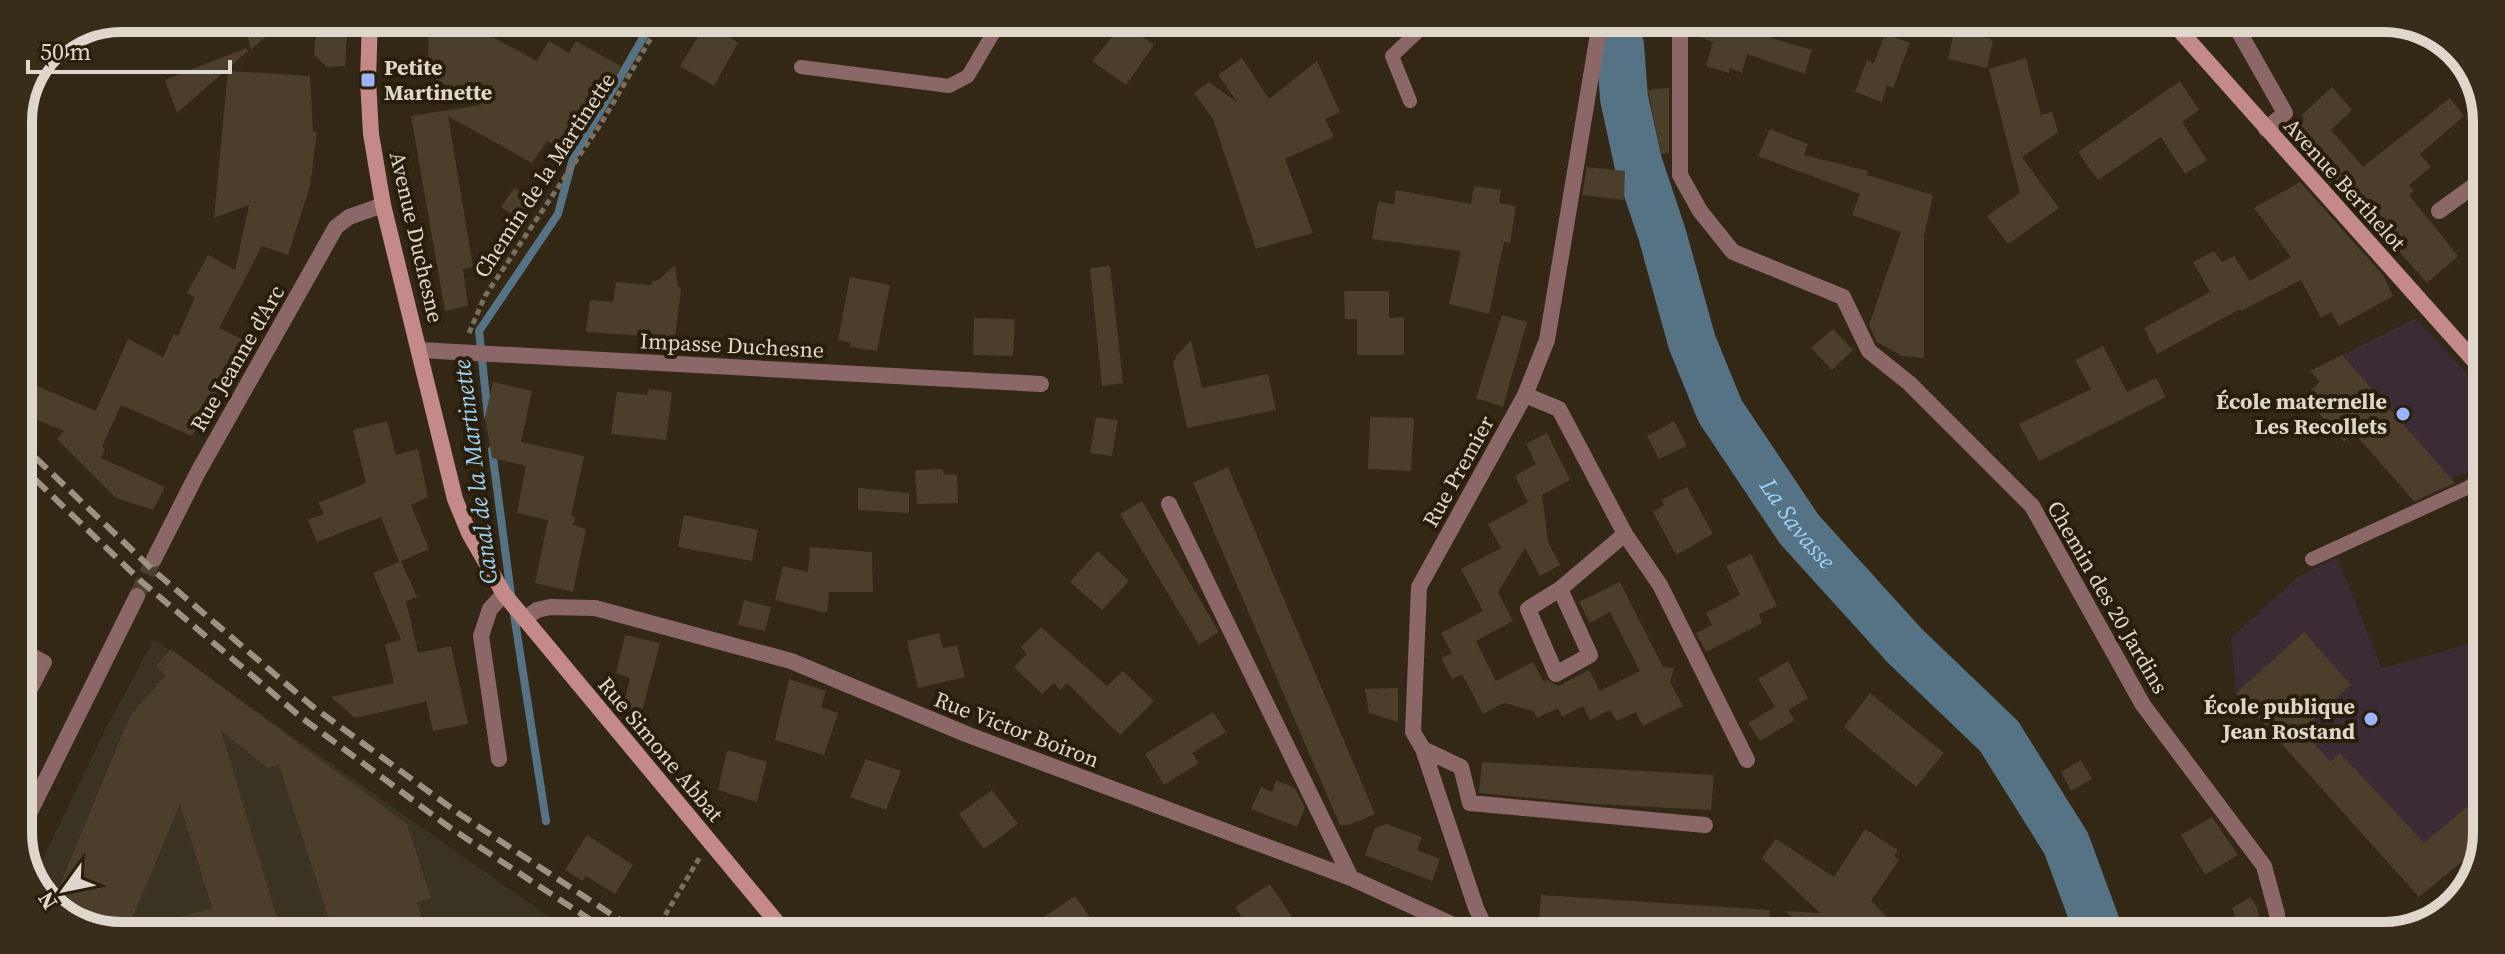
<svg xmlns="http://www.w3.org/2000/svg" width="2505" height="954" viewBox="0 0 2505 954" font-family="'Source Serif 4',serif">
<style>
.industrial{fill:#3a3322}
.education{fill:#3b2b35}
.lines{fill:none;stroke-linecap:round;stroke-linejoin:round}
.stream{stroke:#567285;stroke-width:8}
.river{stroke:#567285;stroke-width:48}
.building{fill:#4b3f2c}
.minor-tunnel{stroke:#4d4130;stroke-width:16;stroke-dasharray:16 8;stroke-linecap:butt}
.path{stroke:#796f5f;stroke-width:5;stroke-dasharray:6 4;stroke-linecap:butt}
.service{stroke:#8c6767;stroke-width:14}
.minor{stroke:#8c6767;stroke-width:16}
.secondary{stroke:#c48a89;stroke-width:16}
.rail{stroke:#9c9284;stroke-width:6;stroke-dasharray:16 8;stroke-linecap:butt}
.poi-dot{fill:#9bb4fd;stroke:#291e0b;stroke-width:3}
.labels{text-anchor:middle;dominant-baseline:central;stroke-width:8;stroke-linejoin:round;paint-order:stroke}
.poi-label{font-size:22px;font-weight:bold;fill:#dfd7cc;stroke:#291e0b;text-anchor:end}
.street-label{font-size:22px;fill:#dfd7cc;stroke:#291e0b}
.water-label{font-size:24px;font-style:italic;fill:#9cd2f5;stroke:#291e0b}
.rim{fill:none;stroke:#dfd7cc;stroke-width:10}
</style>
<rect width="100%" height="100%" fill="#332715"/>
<path class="industrial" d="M154,639l417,293 -484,-2 -48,-35 -6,-16 72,-149z"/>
<path class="education" d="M2416,318l69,75 -1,71 -32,15 -19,15 -11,4 -6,5 -61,-70 -11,8 -40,-45 16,-14 -10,-11z
M2337,557l45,111 101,-28 -1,205 -63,52 -183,-204 -5,-56 67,-60z"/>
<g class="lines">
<path class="stream" d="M488,416l-9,-85 79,-117 15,-56 81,-139
M492,450l19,145
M513,608l33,213"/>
<path class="river" id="s1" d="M1620,45l4,53 14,64 24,72 30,108 28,69 79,118 106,117 94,90 67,107 34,92"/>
</g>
<path class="building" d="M243,18h44l-36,32z
M317,18l31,1 -3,47 -18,1 -13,-12z
M429,19h61l-7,13 54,29 12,-20 20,12 7,-12 46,26 -53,86 -22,-12 -15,22 -84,-47 25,151 -10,2 5,37 -23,5 -34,-195 70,-11 -45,-25 5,-9 -13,-7z
M707,22l31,21 -24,43 -34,-20z
M1691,22h32l29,9 2,-9h21l-4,16 41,12 -7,24 -58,-20 -5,19 -12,-5 -1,5 -23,-7 7,-24 -22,-8z
M1124,23l30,22 -28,40 -34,-24z
M1954,30h10l29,10 -6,28 -39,-9z
M1885,34l25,9 -17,45 -6,-3 -5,17 -27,-10 12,-32 7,3z
M246,48l2,3 -71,62 -12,-33z
M1242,58l27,41 48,-38 23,51 -15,7 9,18 -49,22 28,74 -57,16 -43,-130 -19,-26 15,-11 29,21 -20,-28z
M2026,58l15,57 11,-3 6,20 -36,25 37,51 -51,36 -21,-28 33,-23 -31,-124z
M228,71l82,5 3,56h4l-7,54 -22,69 -26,-9 -43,82 25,12 -52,96 -71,-31 -19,42 3,2 -4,9 64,29 -12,23 -37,-12 -59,-59 7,-8 -31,-13 -15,-14v-26l78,33 32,-72 35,18 11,-23 4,2 17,-39 -8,-4 21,-38 27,15 14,-65 -35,13z
M2180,81l19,29 -17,12 25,38 -22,14 -24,-37 -63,43 -20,-28z
M2332,87l20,23 -21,20 32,37 87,-69 14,18 -44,38 11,13 -22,18 5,6 -5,4 49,61 -31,27 -83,-93 -2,1 5,11 -28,-31 6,-4 -33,-37 12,-10 -2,-5z
M1669,88v65l-8,1 -13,-64z
M1770,129l38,15 -4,11 64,16 -1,4 66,20 -9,41v122l-22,-2 -25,-14 -8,-17 32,-93 -49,-17 8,-21 -102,-38z
M1587,167l38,4 -1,29 -42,-5z
M2300,182l83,93 10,21 -54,30 -8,-14 -10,6 -20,-38 -60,31 -1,-2 -83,45 -13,-26 66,-36 -17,-30 21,-11 8,11 12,-6 16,25 41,-24 -37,-49z
M1474,186l27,4 -2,13 17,3 -6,37 -6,-1 -15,72 -40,-10 12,-53 -89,-12 6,-37 16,2 2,-14 75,14z
M514,188l25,13 -14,21 -24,-15z
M675,265l3,21 3,3 -6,49 -89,-6 4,-32 23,2 3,-20 35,3 1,-4h5z
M1110,266l13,117 -21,3 -12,-118z
M850,277l40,8 -13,66 -27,-4 1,-4 -13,-3z
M1344,291h45v27l15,-1v38h-47v-36h-12z
M1502,315l25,7 -24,85 -27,-9z
M974,318l41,1 -2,37 -40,-1z
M1833,329l20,21 -21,20 -21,-22z
M1191,340l11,48 66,-14 8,36 -89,18 -14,-65 4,-8z
M2103,346l24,46 29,-14 10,19 -127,64 -20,-37 72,-35 -16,-29z
M2342,355l113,128 -41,18 -60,-68 -10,9 -40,-46 16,-14 -10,-11z
M493,382l39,9 -11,51 63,14 -13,60 4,1 -2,8 13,4 -13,63 -38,-9 13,-63 -31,-7 9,-47 -34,-8 -7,-41z
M649,389l23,3 -6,48 -55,-6 6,-42 30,3z
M1096,417l22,3 -6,36 -22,-3z
M1370,417l44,1 -3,53 -43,-2z
M387,421l9,34 22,-6 10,48 -17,8 18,44 -30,13 -18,-45 -64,25 -9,-22 16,-6 -6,-11 48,-20 -13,-53z
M1674,421l13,25 -28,13 -12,-23z
M1547,433l23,47 -28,15 6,47 12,23 -20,11 -15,-28 -27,44 15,29 -37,20 20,40 37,-19 11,20 3,-2 11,6 31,-16 11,21 40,-20 -30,-59 -20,11 -11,-21 41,-20 43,85 11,1 -4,14 13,24 -40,20 -7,-14 -19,9 -7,-11 -20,10 -7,-14 -21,11 -4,-9 -21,10 -4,-7 -29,-8 -21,11 -21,-40 -10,5 -11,-21 11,-5 -11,-20 42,-22 -22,-42 40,-21 -13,-24 45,-24 -5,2 -13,-26 21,-12 -10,-20z
M1228,467l147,347 -26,11h-9l-147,-342z
M943,469v5l14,1 1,28 -41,1 -2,-34z
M1687,487l26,47 -37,21 -23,-43 11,-7 -3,-5z
M858,488l51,5v20l-51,-3z
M1142,501l77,131 -20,13 -79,-131z
M684,515l74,15 -6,31 -74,-14z
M810,547l62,5 1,40h-44l-2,21 -52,-13 8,-34 25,6z
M1098,551l31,30 -27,29 -32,-28z
M1751,554l26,52 -18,8 3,9 -56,29 -10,-19 16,-8 -6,-12 34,-18 -14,-29z
M401,561l16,36 -11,4 12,52 33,-7 17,78 -35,7 -7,-31 -2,2 -69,16 -24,-21 63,-14 -9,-39 16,-4 -28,-67z
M744,600l27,7 -6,24 -27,-6z
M1041,627l66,59 16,-15 31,30 -34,34 -53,-52 -7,7 -6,-7 -12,11 -28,-27 13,-13 -6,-7z
M2304,632l47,53 -49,45 29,32 9,-9 84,90 58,-49v51l-63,52 -183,-204z
M939,633l4,15 14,-3 8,32 -47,11 -11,-47z
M625,635l35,8 -24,91 -15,-17 9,-39 -14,-5z
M171,649l236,175 24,74 -14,4 9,29h-93l-54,-166 -11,3 -47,-37 60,200h-125l-1,-6 57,-17 -32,-104 -53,126h-40l-35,-26 78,-188 36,-41 -10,-9z
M1788,661l20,37 -20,12 7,10 -35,21 -12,-18 27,-16 -17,-28z
M789,679l37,12 -5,16 17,6 -14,42 -49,-15z
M1398,688v34l-29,-9 -4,-24z
M1870,693l74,60 -28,34 -72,-60z
M1213,712l13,20 -34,21 7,10 -35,22 -19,-31z
M727,750l40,12 -10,40 -39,-12z
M866,759l35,12 -15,39 -36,-13z
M2081,760l11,19 -21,12 -10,-19z
M1482,762l232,13 -3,35 -115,-6 -117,-11z
M1276,780l19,8 10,20 -8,19 -46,-18 10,-22 11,5z
M992,790l26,34 -34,25 -25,-35z
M2212,817l26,38 -33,20 -24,-40z
M1387,824l35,13 -5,13 23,9 -8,22 -67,-26 10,-27z
M1865,829l33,21 -4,6 5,4 -28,41 16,16 5,1 -1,17h-79l-27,-24 35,2 -58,-55 14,-19 58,38z
M587,835l46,30 -18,29 -29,-18 -3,5 -18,-11z
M1270,884l33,49h-51l-17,-26z
M1541,895l229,15 -1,24h-177l-54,-3z
M1075,896l26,37h-81z
M2250,897l7,10 5,29h-74l-1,-7 48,-13 -3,-8z"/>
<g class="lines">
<path class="minor-tunnel" d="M137,596l17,-37"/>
<path class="path" d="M469,333l16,-37 117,-174 60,-103
M655,932l45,-75"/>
<path class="service" d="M801,67l148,19 19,-10 33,-56
M1410,101l-18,-45 37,-35
M2312,559l157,-72 15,-11
M18,647l27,15 -27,52"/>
<path class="minor" d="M1680,22v153l20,36 33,41 110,45 26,54 40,32 123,123 111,199 121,161 13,48 1,22
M2234,23l51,90 -19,16
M2439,211l47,-34
M420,350l621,34
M1525,395l34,14 66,125 -65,55 -32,20 28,65 34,-19 -30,-66
M1169,504l182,374
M1625,534l35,51 87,175
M154,559l44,-87 138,-245 13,-10 34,-12
M524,619l13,-9 13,-3 45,1 196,53 175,73 385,144 109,50 27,6
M1423,749l38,18 9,36 235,22
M499,759l-18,-123 9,-27 14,-15
M18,836l119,-240
M1488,934l-12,-26 -53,-159 -10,-17 6,-145 106,-192 22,-55 53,-318"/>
<path class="secondary" d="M370,19l-2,61 3,54 12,71 72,294 14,34 35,61 281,338
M2173,23l312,350"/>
<path class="rail" d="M18,441l135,129 159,136 146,107 180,119
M18,463l124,119 160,136 147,109 160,105"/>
</g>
<g class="poi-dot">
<rect x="360" y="72" width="16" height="16" rx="4"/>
<circle cx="2403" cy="414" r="8"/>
<circle cx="2371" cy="719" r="8"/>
</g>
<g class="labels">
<g class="poi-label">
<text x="384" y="67" text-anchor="start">Petite<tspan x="384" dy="25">Martinette</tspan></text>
<text x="2387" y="401">École maternelle<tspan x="2387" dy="25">Les Recollets</tspan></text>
<text x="2355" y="706">École publique<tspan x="2355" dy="25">Jean Rostand</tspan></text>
</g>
<g class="street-label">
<text transform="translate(544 175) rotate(-57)">Chemin de la Martinette</text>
<text transform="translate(2345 184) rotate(48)">Avenue Berthelot</text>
<text transform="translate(417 237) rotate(77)">Avenue Duchesne</text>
<text transform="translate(732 345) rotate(3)">Impasse Duchesne</text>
<text transform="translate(237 358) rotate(-60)">Rue Jeanne d'Arc</text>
<text transform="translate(1458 471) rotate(-61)">Rue Premier</text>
<text transform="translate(2108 597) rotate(60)">Chemin des 20 Jardins</text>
<text transform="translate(1017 729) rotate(21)">Rue Victor Boiron</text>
<text transform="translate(661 749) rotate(50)">Rue Simone Abbat</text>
</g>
<g class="water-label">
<text transform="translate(475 472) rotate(-97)">Canal de la Martinette</text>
<text stroke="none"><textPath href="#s1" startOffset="518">La Savasse</textPath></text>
</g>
</g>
<path d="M0 0H2505V954H0ZM121 32H2384A89 89 0 0 1 2473 121V833A89 89 0 0 1 2384 922H121A89 89 0 0 1 32 833V121A89 89 0 0 1 121 32Z" fill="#382d1a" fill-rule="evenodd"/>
<path class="rim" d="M121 32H2384A89 89 0 0 1 2473 121V833A89 89 0 0 1 2384 922H121A89 89 0 0 1 32 833V121A89 89 0 0 1 121 32Z"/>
<g transform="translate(64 890) rotate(237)" stroke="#291e0b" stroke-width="6" paint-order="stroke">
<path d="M0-6L14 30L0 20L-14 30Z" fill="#dfd7cc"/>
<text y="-12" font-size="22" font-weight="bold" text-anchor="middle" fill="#dfd7cc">N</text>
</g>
<path d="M28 60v12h202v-12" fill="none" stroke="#dfd7cc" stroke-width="4"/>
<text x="40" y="60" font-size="24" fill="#dfd7cc" stroke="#291e0b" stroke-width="6" paint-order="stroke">50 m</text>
</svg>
